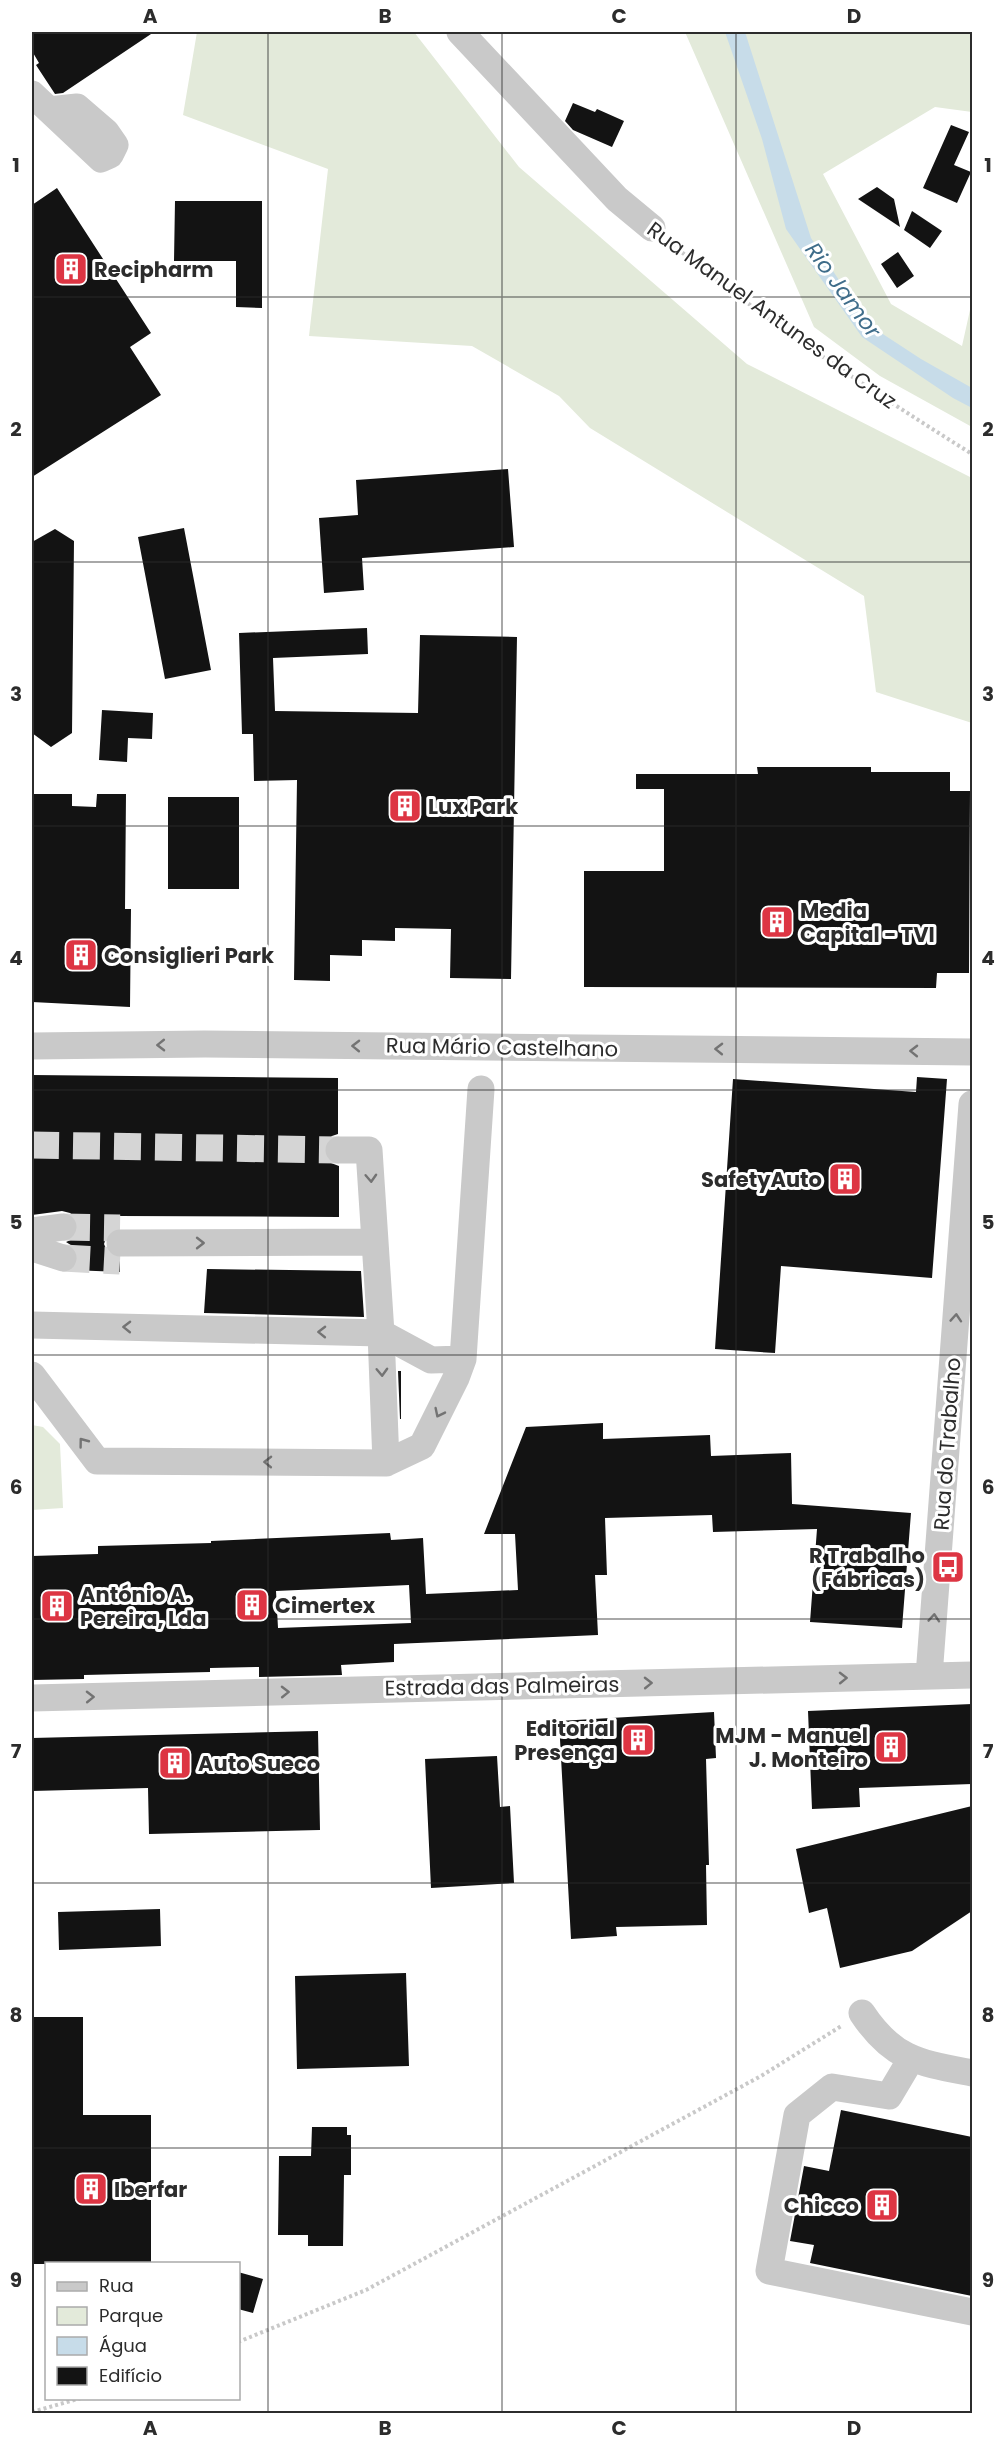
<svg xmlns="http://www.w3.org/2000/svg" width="1004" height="2445" viewBox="0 0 1004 2445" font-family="Poppins,sans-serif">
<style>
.green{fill:#e3eada}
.water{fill:#c7dce9}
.building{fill:#131313;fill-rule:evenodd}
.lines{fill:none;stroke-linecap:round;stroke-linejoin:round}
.minor-tunnel{stroke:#d5d5d5;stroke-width:27;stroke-dasharray:27 14;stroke-linecap:butt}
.path{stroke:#c9c9c9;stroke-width:4;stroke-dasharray:3 3;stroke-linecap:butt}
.minor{stroke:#c9c9c9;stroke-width:27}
.oneway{stroke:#737373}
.grid{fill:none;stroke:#2c2c2c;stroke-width:1.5;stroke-opacity:0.55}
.labels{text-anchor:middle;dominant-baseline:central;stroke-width:6;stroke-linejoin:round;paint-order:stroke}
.poi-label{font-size:21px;font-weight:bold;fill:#2c2c2c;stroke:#fff;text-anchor:start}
.street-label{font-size:21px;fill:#2c2c2c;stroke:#fff}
.water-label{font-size:22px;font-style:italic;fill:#3f6d8a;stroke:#fff}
.neatline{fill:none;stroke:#2c2c2c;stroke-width:2}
.grid-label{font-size:20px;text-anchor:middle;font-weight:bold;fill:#2c2c2c}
</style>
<rect width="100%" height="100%" fill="#fff"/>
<path class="green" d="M197,32h217l105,135 228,197 225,114v245l-96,-31 -12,-96 -274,-168 -31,-32 -87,-50 -163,-10 19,-167 -145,-54z
M685,32h287v80l-37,-5 -112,67 68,130 71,42 10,-45v126l-92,-51 -66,-49z
M32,1425l11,2 17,17 3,64 -31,2z"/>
<path class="water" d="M725,32h20l66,206 58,87 52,34 51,29v20l-19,-10 -91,-61 -76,-108 -24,-90z"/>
<path class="building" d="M32,32h122l-91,61 -8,1 -19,-29 3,-2 -7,-12z
M573,103l22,9 2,-3 27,12 -12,26 -39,-17 -8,-9z
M951,125l18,7 -15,33 17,7 -14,31 -34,-15z
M877,187l17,12 6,28 -42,-28z
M57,188l94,145 -21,14 31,48 -129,82v-272z
M175,201h87v107l-26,-1v-46h-62z
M912,211l30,20 -12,17 -26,-18z
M898,252l16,24 -17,12 -16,-24z
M508,469l6,78 -152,11 2,32 -40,3 -5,-75 39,-3 -2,-35z
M184,528l27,142 -46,9 -27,-142z
M55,529l19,12 -2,192 -21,14 -19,-14v-191z
M367,628l1,26 -95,4 2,53 143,2 2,-78 97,2 -6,342 -61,-1 1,-49 -56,-1v13l-33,-1v16l-32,-1v26l-36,-1 3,-200 -43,1 -1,-47h-11l-3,-101z
M102,710l51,3 -1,26 -24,-1 -1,24 -28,-2z
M757,767h114v5h79v19h20l-1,182h-32l-1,15 -352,-1v-116h80v-82h-28v-15h122z
M32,794h40v12l24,1 1,-13h29l-1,115h6l-1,98 -98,-5z
M168,797h71v92h-71z
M32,1075l306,3v56l-6,2 -6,6 -3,9 3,7 5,5 8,3v51l-219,-1v11l-7,2 -6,6 -3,9 3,7 5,5 8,3v13l-48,-2 6,-7v-9l-4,-7 -8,-5 7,-3 5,-6 1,-7 -3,-8 -6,-5 -8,-2 -30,4z
M917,1077l30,2 -15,199 -151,-12 -6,87 -60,-4 18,-270 183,13z
M207,1269l154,2 3,46 -160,-4z
M398,1371h3v48h-1z
M603,1423v16l107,-4 1,21 80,-3 1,51 119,9 -9,115 -92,-6 7,-93 -104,3 -1,-17 -107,3 2,57h-12l3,60 -204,9v18l-53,3 1,10 -83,2v-10l-49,1v4l-126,3v4l-52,1v-124l66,-2v-8l113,-3v-2l179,-8 1,7 32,-2 3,56 92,-4 -3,-56h-31l42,-107zM409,1585l2,38 -133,5 -2,-37z
M972,1704v80l-113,4 1,19 -48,2 -4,-98z
M714,1712l2,46 -10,1 3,106h-3l1,60 -91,2 1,9 -46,3 -12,-218z
M318,1731l2,99 -171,4 -1,-46 -116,3v-53z
M497,1756l3,51 10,-1 4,77 -83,5 -6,-129z
M972,1806v105l-60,40 -72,17 -13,-60 -18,5 -13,-64z
M160,1909l1,37 -102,4 -1,-38z
M406,1973l3,93 -112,3 -2,-93z
M32,2017h51v98h68v149h-119z
M841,2110l131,27v159l-162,-33 4,-18 -24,-4 14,-75 25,5z
M312,2127h35v8h4v40h-7l-1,71h-35v-11h-30l1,-79h32z
M238,2272l25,7 -10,34 -15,-4z"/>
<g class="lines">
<path class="minor-tunnel" d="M32,1145l307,5
M63,1227l57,1
M63,1258l57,3"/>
<path class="path" d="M668,241c96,79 200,148 304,213
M238,2342l128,-52 395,-214 82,-51
M32,2412l49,-14"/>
<path class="minor" d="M460,32l157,167 35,29
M32,94l69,65 9,-4 5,-10 -9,-13 -29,-25 -28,3
M32,1046l173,-2 767,8
M339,1150h30l12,183 5,130
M32,1231l31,-4
M120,1243l254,-1
M32,1248l31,10
M32,1325l349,8 50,27 32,-1
M32,1375l65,86 289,2 36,-17 34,-68 7,-19 18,-270
M929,1676l43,-572
M32,1698l940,-23
M862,2013c31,47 58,50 110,60
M911,2059l-22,37 -57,-9 -35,28 -28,156 203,41"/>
</g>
<defs><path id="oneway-chevron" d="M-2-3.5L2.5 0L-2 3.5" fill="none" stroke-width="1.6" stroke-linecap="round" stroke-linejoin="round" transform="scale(1.5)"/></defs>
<g class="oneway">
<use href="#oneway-chevron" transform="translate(161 1045) rotate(179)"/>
<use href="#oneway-chevron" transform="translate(356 1046) rotate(-179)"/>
<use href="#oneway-chevron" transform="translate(719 1049) rotate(-179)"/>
<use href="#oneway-chevron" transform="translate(914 1051) rotate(-179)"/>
<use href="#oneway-chevron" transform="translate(371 1178) rotate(87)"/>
<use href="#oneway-chevron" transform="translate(200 1243)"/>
<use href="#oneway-chevron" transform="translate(956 1318) rotate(-86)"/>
<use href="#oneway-chevron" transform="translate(127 1327) rotate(-179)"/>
<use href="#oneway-chevron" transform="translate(322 1332) rotate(-179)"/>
<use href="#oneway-chevron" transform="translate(382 1372) rotate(88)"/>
<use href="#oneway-chevron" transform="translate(439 1413) rotate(116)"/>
<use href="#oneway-chevron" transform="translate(83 1442) rotate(-127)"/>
<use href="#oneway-chevron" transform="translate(268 1462) rotate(-179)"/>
<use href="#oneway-chevron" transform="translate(934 1618) rotate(-86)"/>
<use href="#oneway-chevron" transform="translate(843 1678) rotate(-1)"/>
<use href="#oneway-chevron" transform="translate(648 1683) rotate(-1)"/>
<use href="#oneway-chevron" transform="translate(285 1692) rotate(-1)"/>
<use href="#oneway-chevron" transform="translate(90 1697) rotate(-1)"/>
</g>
<path class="grid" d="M268,32v2382M502,32v2382M736,32v2382M32,297h940M32,562h940M32,826h940M32,1090h940M32,1355h940M32,1619h940M32,1883h940M32,2148h940"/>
<defs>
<symbol id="building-square" viewBox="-11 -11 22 22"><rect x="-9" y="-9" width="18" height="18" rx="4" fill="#dd3543" stroke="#fff"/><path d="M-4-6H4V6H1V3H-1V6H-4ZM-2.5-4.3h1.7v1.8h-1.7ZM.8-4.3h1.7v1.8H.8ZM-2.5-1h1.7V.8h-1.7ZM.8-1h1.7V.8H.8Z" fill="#fff"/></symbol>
<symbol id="bus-square" viewBox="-11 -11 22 22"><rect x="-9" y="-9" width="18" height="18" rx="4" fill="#dd3543" stroke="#fff"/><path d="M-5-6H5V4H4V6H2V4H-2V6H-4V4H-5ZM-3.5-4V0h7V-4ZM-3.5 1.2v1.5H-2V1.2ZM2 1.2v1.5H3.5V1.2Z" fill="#fff"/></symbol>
</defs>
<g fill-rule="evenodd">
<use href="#building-square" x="52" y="250" width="38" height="38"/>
<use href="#building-square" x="386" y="787" width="38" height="38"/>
<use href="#building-square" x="758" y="903" width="38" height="38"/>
<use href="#building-square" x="62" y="936" width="38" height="38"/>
<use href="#building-square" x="826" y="1160" width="38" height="38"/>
<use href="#bus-square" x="929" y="1548" width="38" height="38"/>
<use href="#building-square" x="233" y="1586" width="38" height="38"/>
<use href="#building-square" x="38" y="1587" width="38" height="38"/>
<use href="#building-square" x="619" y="1721" width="38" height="38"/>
<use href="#building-square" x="872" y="1728" width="38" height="38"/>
<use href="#building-square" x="156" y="1744" width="38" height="38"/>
<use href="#building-square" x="72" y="2170" width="38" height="38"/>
<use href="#building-square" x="863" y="2186" width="38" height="38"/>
</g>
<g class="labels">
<g class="poi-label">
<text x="94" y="269">Recipharm</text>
<text x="428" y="806">Lux Park</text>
<text x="800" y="910">Media<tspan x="800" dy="24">Capital - TVI</tspan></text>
<text x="104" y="955">Consiglieri Park</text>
<text x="822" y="1179" text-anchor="end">SafetyAuto</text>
<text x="925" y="1555" text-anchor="end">R Trabalho<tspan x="925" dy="24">(Fábricas)</tspan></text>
<text x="80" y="1594">António A.<tspan x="80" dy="24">Pereira, Lda</tspan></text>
<text x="275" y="1605">Cimertex</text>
<text x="615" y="1728" text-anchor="end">Editorial<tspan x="615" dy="24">Presença</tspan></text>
<text x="868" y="1735" text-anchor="end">MJM - Manuel<tspan x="868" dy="24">J. Monteiro</tspan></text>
<text x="198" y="1763">Auto Sueco</text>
<text x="114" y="2189">Iberfar</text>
<text x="859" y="2205" text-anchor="end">Chicco</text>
</g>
<g class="street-label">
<text transform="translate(772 315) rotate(36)">Rua Manuel Antunes da Cruz</text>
<text transform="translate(502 1047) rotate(1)">Rua Mário Castelhano</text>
<text transform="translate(947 1444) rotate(-86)">Rua do Trabalho</text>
<text transform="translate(502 1686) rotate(-1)">Estrada das Palmeiras</text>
</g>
<g class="water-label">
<text transform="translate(843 290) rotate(54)">Rio Jamor</text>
</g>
</g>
<rect width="1004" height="2445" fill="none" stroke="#ffffff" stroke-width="66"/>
<rect x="45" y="2262" width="195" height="138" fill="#ffffff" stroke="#ababab" stroke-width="1.5"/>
<rect x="57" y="2282" width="30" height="9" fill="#c9c9c9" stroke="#ababab" stroke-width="1.5"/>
<text x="99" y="2292" font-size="18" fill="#2c2c2c">Rua</text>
<rect x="57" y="2307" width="30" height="18" fill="#e3eada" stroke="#ababab" stroke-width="1.5"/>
<text x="99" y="2322" font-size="18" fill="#2c2c2c">Parque</text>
<rect x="57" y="2337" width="30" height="18" fill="#c7dce9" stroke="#ababab" stroke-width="1.5"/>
<text x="99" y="2352" font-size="18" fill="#2c2c2c">Água</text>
<rect x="57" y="2367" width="30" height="18" fill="#131313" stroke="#ababab" stroke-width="1.5"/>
<text x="99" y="2382" font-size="18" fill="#2c2c2c">Edifício</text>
<rect x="33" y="33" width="938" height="2379" class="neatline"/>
<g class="grid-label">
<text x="150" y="23">A</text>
<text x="385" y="23">B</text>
<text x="619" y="23">C</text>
<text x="854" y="23">D</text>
<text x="16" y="172">1</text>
<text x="988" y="172">1</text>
<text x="16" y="436">2</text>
<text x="988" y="436">2</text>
<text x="16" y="701">3</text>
<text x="988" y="701">3</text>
<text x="16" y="965">4</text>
<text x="988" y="965">4</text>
<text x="16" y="1229">5</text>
<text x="988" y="1229">5</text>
<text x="16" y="1494">6</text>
<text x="988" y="1494">6</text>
<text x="16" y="1758">7</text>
<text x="988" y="1758">7</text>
<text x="16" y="2022">8</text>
<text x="988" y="2022">8</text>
<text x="16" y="2287">9</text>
<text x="988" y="2287">9</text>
<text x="150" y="2435">A</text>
<text x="385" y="2435">B</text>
<text x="619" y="2435">C</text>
<text x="854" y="2435">D</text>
</g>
</svg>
